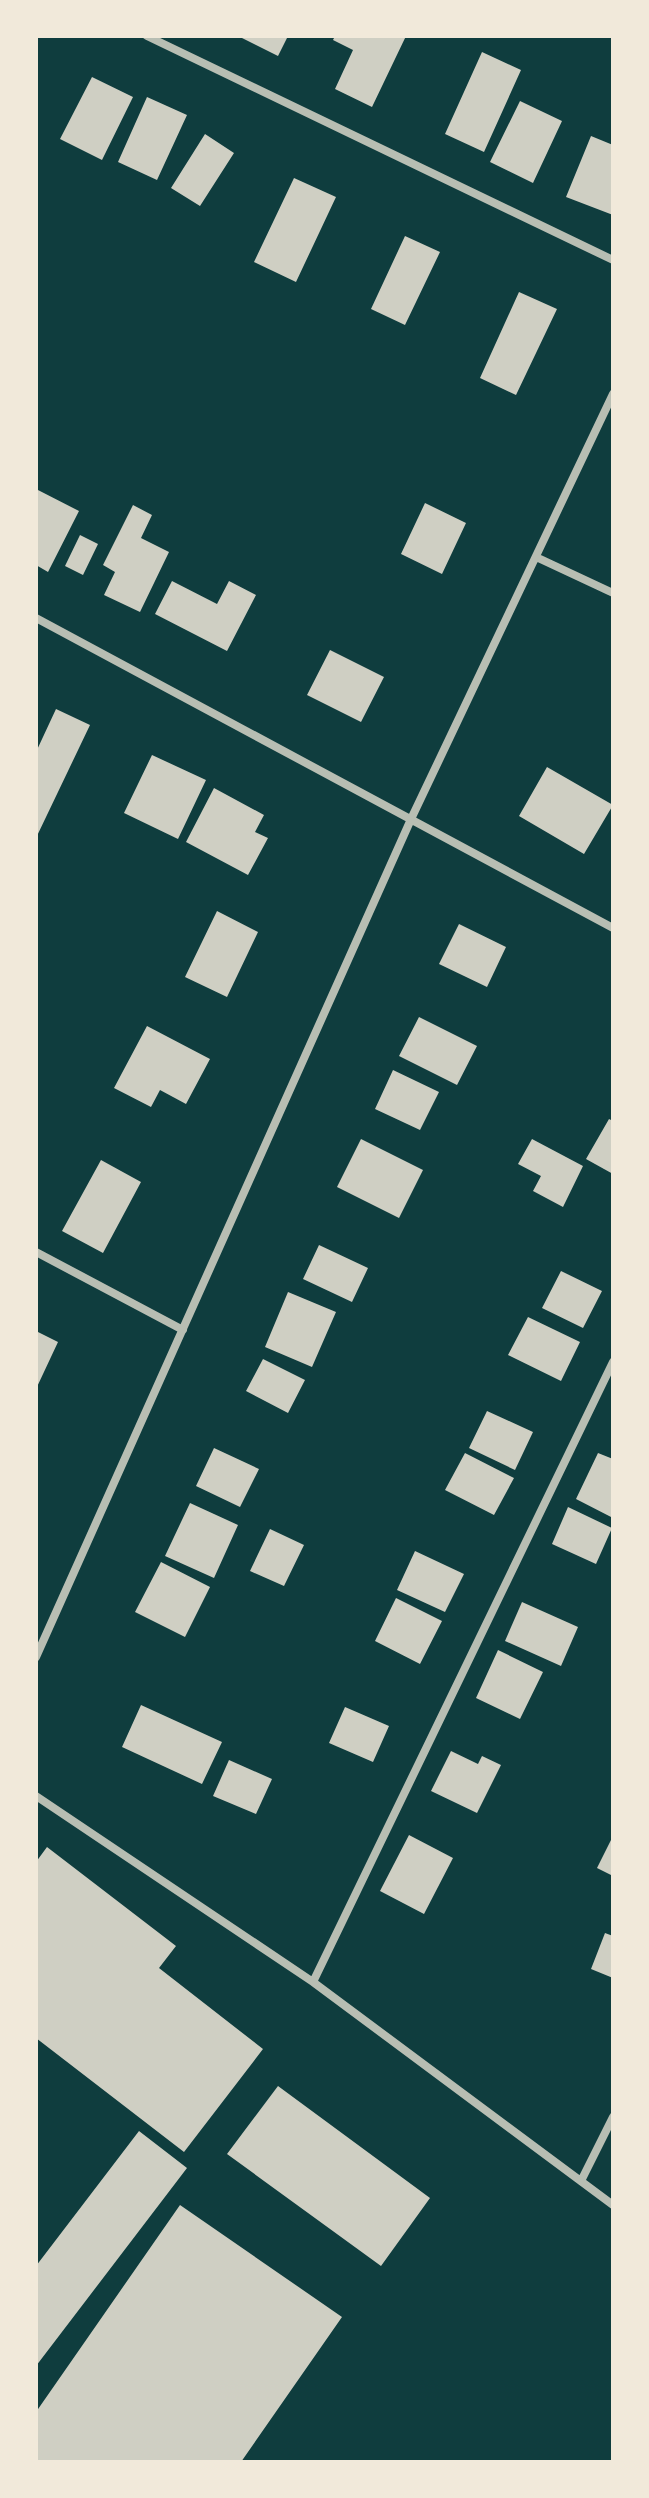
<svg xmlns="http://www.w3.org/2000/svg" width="649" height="2498" viewBox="0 0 649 2498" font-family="Manrope,sans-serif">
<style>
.building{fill:#cfcfc3}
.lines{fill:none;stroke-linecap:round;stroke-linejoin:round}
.minor{stroke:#b8beb3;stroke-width:8}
</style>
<rect width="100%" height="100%" fill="#0f3d3e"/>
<path class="building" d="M238,36h50l-10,20z
M335,36h71l-34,71 -37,-18 18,-39 -20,-10z
M482,52l39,18 -37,82 -39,-18z
M92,77l41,20 -31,63 -42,-21z
M147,97l40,18 -30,65 -39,-18z
M520,101l42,20 -29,62 -43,-21z
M205,134l29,19 -34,53 -29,-18z
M591,136l22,9v70l-47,-18z
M294,178l42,19 -40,85 -42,-20z
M405,236l35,16 -35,73 -34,-16z
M519,292l38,17 -41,86 -36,-17z
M36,489l43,22 -31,61 -12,-7z
M425,503l41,20 -24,51 -41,-20z
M133,505l19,10 -11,23 28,14 -29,60 -36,-17 11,-23 -12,-7z
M80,535l18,9 -15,31 -18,-9z
M172,581l45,23 12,-23 27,14 -29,56 -72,-37z
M330,650l54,27 -23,45 -54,-27z
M56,709l34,16 -54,113v-86z
M152,755l54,25 -28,59 -54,-26z
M547,767l66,38 -29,49 -65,-38z
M214,788l50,27 -9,17 13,6 -20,37 -62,-33z
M217,911l41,21 -31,65 -42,-20z
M459,924l47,23 -19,40 -48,-23z
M419,1017l58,29 -20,39 -58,-29z
M147,1026l63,33 -24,45 -26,-14 -9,17 -37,-19z
M393,1070l46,22 -19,38 -45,-21z
M609,1119l4,2v53l-27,-15z
M361,1139l62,31 -24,48 -62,-31z
M532,1139l51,27 -20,41 -30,-16 8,-15 -23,-12z
M101,1160l40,22 -38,71 -41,-22z
M319,1245l49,23 -16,34 -49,-23z
M561,1271l41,20 -19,37 -41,-20z
M288,1292l48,20 -24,55 -47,-20z
M528,1317l52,25 -19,39 -53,-26z
M36,1331l22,11 -22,47z
M263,1359l42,21 -17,33 -42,-22z
M487,1411l46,21 -18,38 -46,-22z
M214,1448l45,21 -19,38 -44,-21z
M465,1453l49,25 -20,37 -49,-25z
M598,1453l15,6v59l-37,-19z
M190,1503l48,22 -24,53 -49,-22z
M568,1507l44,21 -16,36 -44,-20z
M270,1529l34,16 -20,41 -34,-15z
M415,1551l49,23 -19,38 -48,-22z
M161,1562l49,25 -25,50 -50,-25z
M396,1598l46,23 -22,43 -45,-23z
M522,1602l56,25 -17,39 -56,-25z
M498,1650l45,22 -23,47 -44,-21z
M141,1705l81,37 -20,42 -80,-37z
M345,1707l44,19 -16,36 -44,-19z
M451,1751l27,13 4,-8 19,9 -24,48 -46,-22z
M229,1760l43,19 -16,35 -43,-18z
M409,1835l44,23 -29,56 -44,-23z
M613,1836v40l-16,-8z
M47,1847l129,99 -17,22 104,81 -79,103 -148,-114v-176z
M605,1933l8,3v42l-22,-9z
M278,2086l152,112 -49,68 -154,-112z
M139,2131l48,37 -151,198v-100z
M180,2205l162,112 -101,145h-205v-50z"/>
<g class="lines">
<path class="minor" d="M147,36l466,224
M536,557l77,36
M36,618l577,310
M36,1252l147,78
M36,1657l376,-840 201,-423
M36,1796l277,186 300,223
M313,1982l300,-620
M581,2181l32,-64"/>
</g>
<rect width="649" height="2498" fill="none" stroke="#f1e9da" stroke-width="76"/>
</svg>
